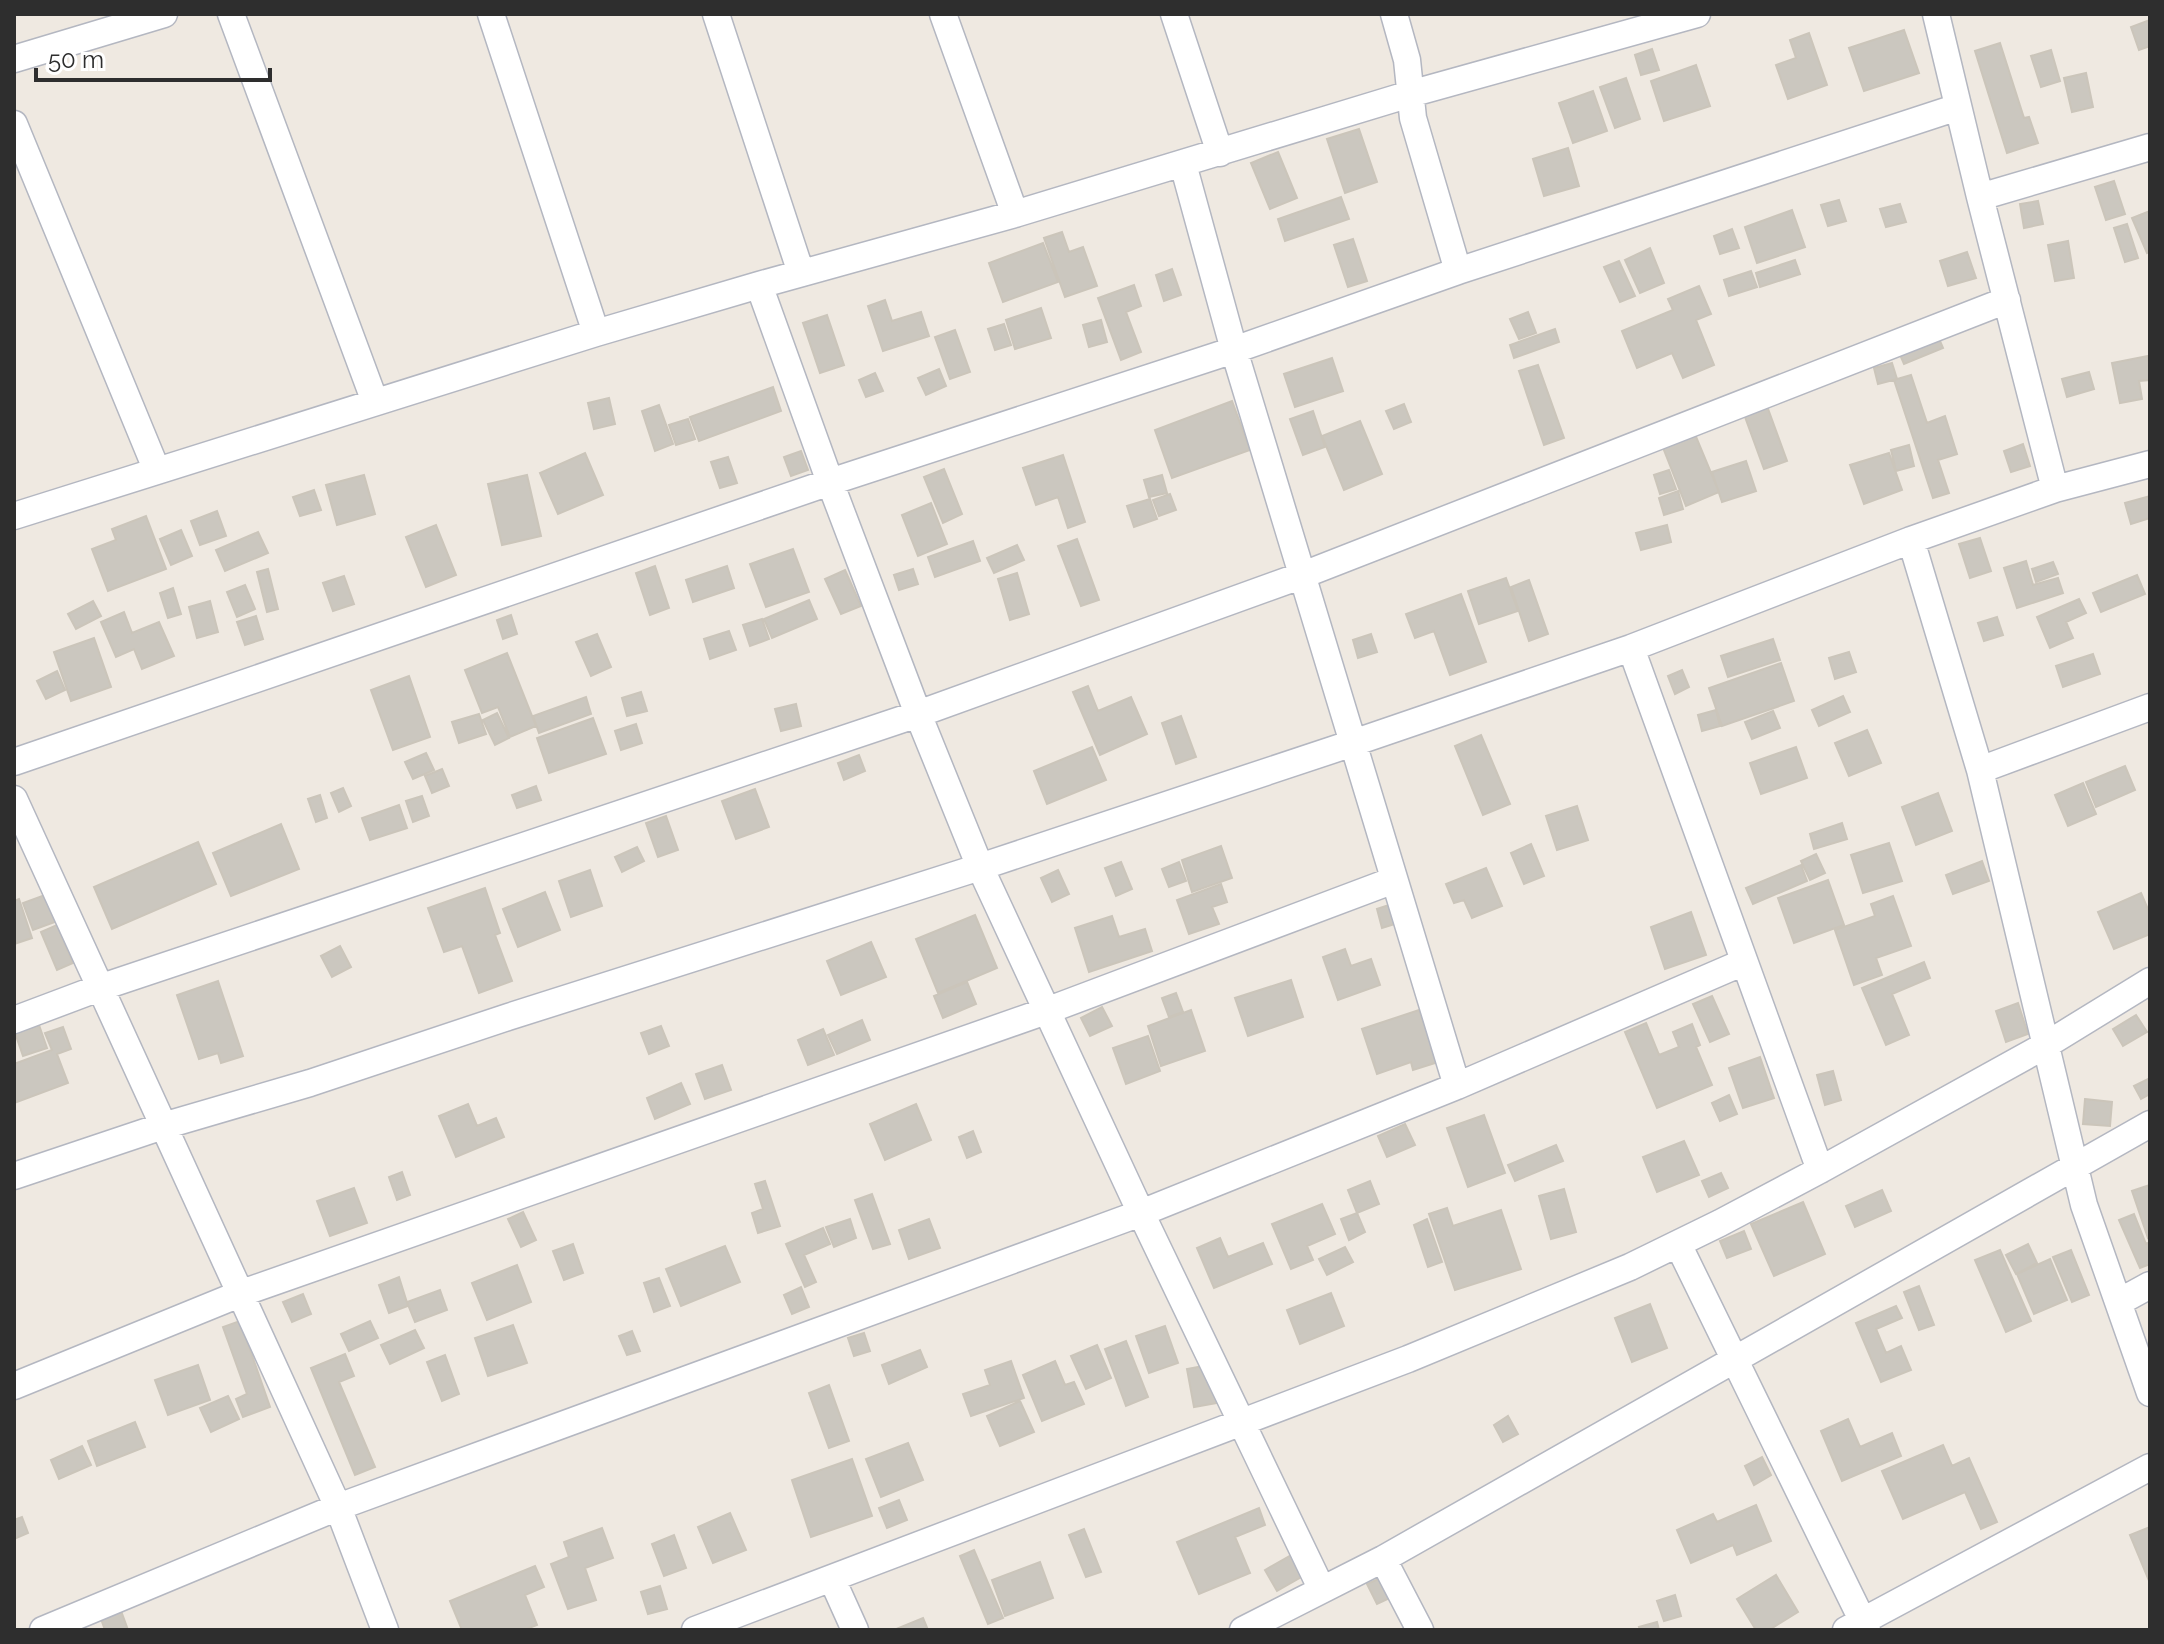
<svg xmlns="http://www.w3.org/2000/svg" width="2164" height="1644" viewBox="0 0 2164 1644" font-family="Raleway,sans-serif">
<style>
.building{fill:#cbc7bf;stroke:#cbc5ba;stroke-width:2}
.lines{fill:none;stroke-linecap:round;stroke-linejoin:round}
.street-casing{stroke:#b4b7c1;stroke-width:29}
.street{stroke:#fff;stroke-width:26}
</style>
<rect width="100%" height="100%" fill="#efe9e1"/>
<path class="building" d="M2150,20v26l-11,4 -8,-23z
M1904,30l15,43 -55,18 -15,-43z
M1809,33l18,52 -39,14 -12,-34 20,-7 -6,-18z
M2000,43l24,75 5,-1 9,26 -31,10 -32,-102z
M1652,49l7,21 -18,5 -6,-20z
M2051,50l9,31 -19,6 -10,-31z
M1696,65l14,41 -46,15 -13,-40z
M2086,73l7,34 -21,5 -8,-34z
M1626,78l14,41 -25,9 -15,-41z
M1593,91l14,40 -34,12 -14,-40z
M1359,129l18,53 -32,11 -18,-54z
M1568,148l11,38 -35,10 -11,-37z
M1278,152l19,46 -27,11 -19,-46z
M2114,181l11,33 -19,6 -11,-33z
M1341,197l8,22 -64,22 -7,-22z
M1839,200l7,21 -18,5 -7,-21z
M2038,201l5,23 -19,4 -4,-24z
M1900,204l6,18 -20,5 -6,-18z
M1792,210l13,37 -48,16 -12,-36z
M2150,211v40l-3,2 -15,-35z
M2127,224l11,34 -13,4 -11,-34z
M1732,229l7,19 -19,6 -6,-18z
M1062,232l7,20 14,-5 14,39 -32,11 -21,-59z
M1353,239l14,42 -19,6 -14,-42z
M2068,241l6,37 -19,3 -7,-36z
M1043,243l15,39 -55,20 -14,-39z
M1650,248l14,35 -24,10 -15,-33z
M1967,252l9,26 -28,8 -8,-25z
M1795,260l5,14 -40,13 -4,-14z
M1619,261l16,35 -15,6 -16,-35z
M1172,269l9,26 -17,6 -8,-26z
M1751,271l6,16 -28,9 -5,-16z
M1134,285l7,21 -15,6 15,40 -20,8 -23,-62z
M1699,286l12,28 -15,6 18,45 -31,13 -11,-25 -35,15 -15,-37 51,-21 -5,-11z
M885,300l7,21 29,-9 8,24 -46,15 -15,-45z
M1041,308l10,30 -36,11 -9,-29z
M1528,312l8,21 -17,6 -9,-20z
M827,315l17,50 -24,8 -17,-50z
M1101,320l6,22 -18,5 -6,-22z
M1004,324l7,21 -16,5 -7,-21z
M1555,329l4,13 -45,16 -4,-13z
M955,330l15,42 -20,7 -15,-42z
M1937,334l6,14 -39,16 -6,-14z
M2148,356l2,24 -11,1 3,18 -22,4 -8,-40z
M1332,358l11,33 -48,16 -11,-33z
M1892,363l5,16 -19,5 -4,-16z
M1538,365l26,73 -20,7 -25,-74z
M939,369l7,17 -20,9 -8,-17z
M2089,372l5,17 -27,8 -5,-18z
M875,373l8,18 -17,6 -7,-17z
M1911,375l16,48 18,-7 12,38 -19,6 11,33 -16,5 -39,-118z
M773,387l8,24 -82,30 -9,-24z
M609,398l6,26 -21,5 -6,-26z
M1232,401l18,49 -78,28 -17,-48z
M1404,404l7,18 -17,7 -8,-18z
M659,405l14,39 -18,7 -13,-40z
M1767,406l20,55 -23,8 -20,-55z
M1313,411l12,36 -22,8 -13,-36z
M688,419l7,20 -19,6 -7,-20z
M1360,421l22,53 -38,16 -22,-54z
M1694,432l25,60 -33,14 -24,-61z
M2023,444l7,22 -19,6 -7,-21z
M1909,445l5,21 -18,5 -5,-21z
M801,451l7,19 -17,6 -7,-19z
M585,453l18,42 -45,19 -18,-41z
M1889,453l13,37 -38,14 -14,-39z
M1063,455l22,67 -17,6 -10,-31 -22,8 -13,-37z
M728,457l9,26 -17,5 -9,-26z
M1746,461l10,30 -34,11 -10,-30z
M944,469l18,45 -19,9 -19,-46z
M1669,470l7,19 -16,5 -6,-19z
M364,475l11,39 -38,11 -11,-40z
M527,475l14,61 -39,9 -14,-61z
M1162,475l5,18 -18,4 -5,-17z
M314,490l7,20 -21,6 -7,-19z
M1678,491l5,18 -19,6 -5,-17z
M1170,494l6,16 -17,6 -6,-16z
M2150,496v22l-19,6 -6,-21z
M1150,499l7,20 -23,8 -7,-21z
M931,503l16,41 -29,12 -16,-41z
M217,511l9,25 -26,9 -9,-24z
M146,516l20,53 -58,22 -16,-42 24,-9 -4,-11z
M436,525l20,50 -30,12 -20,-50z
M1667,525l4,17 -30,8 -5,-17z
M181,530l11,26 -21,9 -11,-26z
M258,532l10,21 -43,18 -9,-21z
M1980,538l11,33 -21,7 -11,-34z
M1077,539l22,61 -18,6 -23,-60z
M973,541l7,20 -45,16 -7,-20z
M1017,545l7,15 -30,13 -7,-15z
M793,549l16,43 -43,15 -16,-43z
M2026,561l7,24 25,-7 5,15 -46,15 -13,-40z
M2053,562l5,12 -22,8 -4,-13z
M655,566l14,42 -19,7 -14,-42z
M727,566l7,22 -41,14 -7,-22z
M268,569l10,40 -11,3 -10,-40z
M913,569l5,15 -19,6 -5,-15z
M845,570l16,36 -20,8 -16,-35z
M1017,573l12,41 -19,6 -12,-41z
M2137,575l8,19 -44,18 -8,-19z
M344,576l10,28 -21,7 -10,-28z
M1506,578l12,33 -39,13 -11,-33z
M1529,580l19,54 -19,7 -18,-54z
M245,585l10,24 -18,8 -10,-25z
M173,588l8,26 -13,4 -8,-25z
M1461,594l25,68 -36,13 -16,-44 -19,7 -9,-24z
M2079,599l7,14 -20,9 7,16 -23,10 -13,-31z
M809,600l8,19 -45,19 -8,-19z
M93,601l8,15 -25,13 -8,-15z
M210,601l8,31 -21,6 -8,-31z
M124,612l8,21 27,-11 15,34 -32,13 -8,-20 -18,8 -15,-35z
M511,615l6,19 -14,5 -6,-19z
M256,616l7,23 -18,6 -8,-23z
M1997,617l6,18 -19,6 -6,-18z
M762,619l7,20 -19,7 -7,-21z
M729,631l7,19 -26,9 -6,-20z
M597,634l14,33 -20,9 -15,-34z
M1371,634l6,18 -19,6 -5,-18z
M94,638l17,49 -40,14 -17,-49z
M1773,639l7,21 -52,17 -7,-21z
M1849,652l7,20 -21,7 -6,-21z
M507,653l29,73 -26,11 -12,-30 -16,6 -17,-43z
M2093,654l7,20 -37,13 -7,-21z
M1781,663l13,38 -72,25 -13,-38z
M1682,670l7,17 -14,7 -7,-18z
M57,671l8,19 -19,9 -9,-18z
M409,676l21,61 -37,13 -22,-60z
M1088,686l10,25 33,-14 16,37 -47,21 -27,-63z
M641,692l6,19 -20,5 -5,-18z
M1843,696l7,16 -31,14 -7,-16z
M586,697l5,17 -52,19 -6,-17z
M796,704l5,22 -20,5 -6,-22z
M1716,710l4,16 -18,5 -4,-16z
M1773,711l7,17 -28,11 -7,-17z
M497,713l12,25 -14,7 -12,-25z
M479,714l7,20 -27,9 -7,-21z
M1181,716l15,41 -20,7 -14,-41z
M593,718l13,36 -57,19 -12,-35z
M636,724l6,19 -21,7 -6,-19z
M1867,730l14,33 -32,13 -14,-33z
M1481,735l29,69 -27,11 -28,-69z
M1092,747l14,33 -59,24 -13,-33z
M1796,747l11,31 -46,16 -11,-31z
M426,753l8,17 -21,9 -8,-17z
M859,755l6,16 -21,9 -6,-17z
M2125,766l10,24 -39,17 -10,-25z
M442,769l7,17 -17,7 -7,-17z
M2083,783l13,31 -28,12 -13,-31z
M536,786l5,14 -24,8 -5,-13z
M343,788l8,18 -12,6 -8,-19z
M755,789l14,38 -33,12 -14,-38z
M1938,793l14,38 -36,14 -14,-38z
M320,795l7,23 -11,4 -8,-23z
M422,796l7,20 -16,6 -7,-21z
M399,805l8,23 -37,12 -8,-22z
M1577,806l11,34 -31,10 -11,-34z
M666,816l12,34 -20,7 -12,-34z
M1842,823l5,16 -33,10 -4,-15z
M281,824l18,45 -68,27 -18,-43z
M198,842l18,42 -104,45 -18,-42z
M1889,843l13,38 -39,12 -12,-38z
M1531,844l13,32 -20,8 -13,-31z
M1221,846l11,32 -40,14 -10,-32z
M637,847l7,14 -22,11 -7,-15z
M1816,854l9,19 -15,7 -9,-19z
M1982,861l7,20 -36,13 -7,-19z
M1121,862l11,27 -16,7 -11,-28z
M1179,862l7,19 -17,6 -7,-18z
M1801,865l6,16 -54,23 -7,-16z
M1486,868l16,38 -30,12 -8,-18 -10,3 -8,-19z
M590,870l12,36 -31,11 -12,-36z
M1058,870l11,24 -17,8 -11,-24z
M1828,880l16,45 -50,18 -16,-45z
M1221,884l6,18 -15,5 7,17 -30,10 -12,-34z
M485,888l15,45 -5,2 17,46 -33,12 -17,-47 -18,6 -16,-44z
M545,892l15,38 -42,17 -15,-38z
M2141,893l9,21v20l-36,15 -16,-37z
M45,895l10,27 -22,8 -10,-27z
M1893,896l18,50 -35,12 6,17 -28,10 -19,-55 40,-14 -4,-12z
M19,899l13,39 -18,6v-43z
M1395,903l6,19 -19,6 -5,-19z
M1691,912l15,43 -41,14 -14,-42z
M975,915l22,53 -59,25 -22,-54z
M1112,916l7,21 26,-8 7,22 -63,21 -14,-44z
M57,925l16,38 -16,7 -16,-38z
M871,942l15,35 -45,18 -14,-34z
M340,946l11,21 -19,10 -11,-21z
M1345,949l6,17 20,-7 9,26 -42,15 -15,-43z
M1924,962l6,16 -38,16 17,41 -23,10 -24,-57z
M1291,980l12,37 -55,19 -13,-38z
M218,981l25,75 -22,7 -3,-10 -19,6 -22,-64z
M967,982l9,22 -33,14 -9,-22z
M1176,993l7,19 -14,5 -7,-19z
M1712,996l17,38 -19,8 -17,-38z
M2018,1003l10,31 -22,8 -10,-31z
M1102,1007l10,19 -22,10 -9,-18z
M1191,1010l14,41 -44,15 -13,-40z
M1419,1010l19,52 -25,8 -2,-8 -34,12 -15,-45z
M2136,1015l11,17 -24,14 -10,-17z
M862,1020l8,20 -33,14 -9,-19z
M1646,1023l13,32 20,-8 -6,-15 19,-8 8,21 -4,2 16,38 -55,23 -32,-76z
M39,1025l8,23 -24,8 -8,-23z
M661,1026l8,20 -20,8 -8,-21z
M63,1027l8,22 -14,5 11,29 -54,20v-39l38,-14 -7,-17z
M823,1029l11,26 -26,10 -10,-25z
M1148,1036l12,35 -34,13 -13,-36z
M1760,1057l14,41 -31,10 -14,-40z
M722,1065l9,25 -26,9 -9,-25z
M1833,1071l8,29 -16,5 -8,-30z
M2150,1078v16l-9,5 -7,-13z
M681,1083l9,21 -35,15 -8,-21z
M1729,1095l8,19 -17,7 -8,-18z
M2085,1099l27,3 -2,24 -27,-2z
M468,1104l9,22 19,-8 8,19 -48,20 -17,-41z
M916,1104l15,36 -46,20 -15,-36z
M1484,1115l21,58 -37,14 -21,-59z
M1405,1124l10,21 -28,12 -9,-21z
M973,1131l8,21 -14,6 -8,-21z
M1684,1141l15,34 -42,17 -14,-35z
M1556,1145l7,16 -48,20 -7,-16z
M402,1172l8,23 -13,5 -8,-23z
M1721,1173l7,15 -19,9 -7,-16z
M765,1181l15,45 -22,7 -6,-20 11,-4 -8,-25z
M1370,1181l9,23 -22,9 -9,-23z
M2150,1185v52l-2,1 -16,-47z
M354,1188l13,35 -37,13 -13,-35z
M1564,1189l12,43 -25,7 -12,-43z
M1882,1190l9,21 -36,16 -9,-21z
M872,1194l18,50 -17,5 -18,-49z
M1803,1202l22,52 -51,22 -23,-52z
M1322,1204l13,30 -28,12 6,14 -22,9 -19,-45z
M1447,1208l6,18 48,-16 20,59 -66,21 -26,-76z
M523,1212l13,28 -15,7 -13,-28z
M1357,1213l8,19 -16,8 -8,-21z
M2134,1214l12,30 4,-2v22l-10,4 -21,-48z
M850,1219l6,19 -22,9 -8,-20z
M929,1219l11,29 -31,11 -10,-29z
M1427,1219l15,43 -14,5 -14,-42z
M823,1228l7,16 -26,11 12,27 -11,5 -19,-43z
M1744,1231l7,18 -24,9 -7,-17z
M1220,1238l8,19 35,-14 9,21 -58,24 -17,-40z
M573,1244l10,29 -19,7 -11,-29z
M2028,1244l9,19 -21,11 -10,-19z
M725,1246l15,36 -59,24 -15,-37z
M1345,1247l8,15 -26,13 -8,-16z
M2000,1250l31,71 -25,11 -31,-72z
M2071,1250l18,45 -17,7 -19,-45z
M2050,1259l17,41 -33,14 -17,-40z
M517,1265l14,37 -44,18 -15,-37z
M399,1277l9,29 -19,7 -10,-28z
M659,1278l11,28 -16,6 -10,-29z
M1919,1286l15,39 -15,5 -15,-38z
M801,1287l8,20 -17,7 -8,-19z
M440,1290l7,20 -32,12 -8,-20z
M1331,1293l13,33 -44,18 -13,-34z
M303,1294l8,20 -19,8 -9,-20z
M1650,1304l17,44 -35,14 -17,-44z
M1896,1306l6,12 -26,11 10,24 15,-7 10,24 -30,12 -25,-59z
M240,1321l30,86 -27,10 -7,-18 11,-5 -24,-67z
M370,1321l8,17 -29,13 -8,-17z
M513,1325l14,38 -39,13 -13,-38z
M1165,1326l13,37 -29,10 -13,-37z
M415,1330l9,18 -34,16 -9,-19z
M632,1331l8,20 -13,4 -8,-19z
M864,1333l6,18 -16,5 -6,-18z
M1126,1341l22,56 -22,9 -21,-57z
M1097,1345l14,33 -25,11 -15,-33z
M920,1350l7,17 -38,17 -7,-19z
M345,1354l9,22 -15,6 36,85 -20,8 -44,-107z
M445,1355l14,39 -17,7 -15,-39z
M1011,1361l13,37 -53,18 -8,-22 27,-9 -5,-15z
M1055,1361l10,24 9,-3 10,22 -42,17 -19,-46z
M198,1365l12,35 -42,15 -13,-35z
M1209,1365l8,38 -23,4 -7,-38z
M829,1385l20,56 -20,7 -20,-55z
M228,1396l11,23 -28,13 -11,-24z
M1020,1401l14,31 -34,14 -13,-30z
M1508,1416l10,18 -15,8 -9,-17z
M1848,1419l12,28 32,-14 9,23 -59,25 -21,-50z
M135,1422l10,25 -48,19 -9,-25z
M908,1443l15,37 -42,17 -15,-38z
M1943,1445l9,21 17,-8 28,64 -16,7 -16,-37 -62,27 -21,-48z
M82,1446l9,19 -32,14 -8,-19z
M1762,1457l9,18 -17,10 -9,-19z
M852,1459l20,57 -61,21 -19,-57z
M899,1500l8,20 -20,8 -8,-20z
M1756,1505l15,36 -34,14 -4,-10 -42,18 -14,-33 36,-16 4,8z
M1259,1508l6,17 -30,12 15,36 -51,21 -22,-52z
M730,1513l16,37 -33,13 -15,-36z
M22,1517l6,16 -14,6v-19z
M2150,1527v56l-20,-48z
M602,1528l11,30 -28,10 11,32 -28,9 -17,-45 18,-7 -5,-15z
M1084,1529l17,43 -15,5 -17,-42z
M674,1535l12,33 -22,8 -12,-32z
M974,1550l29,68 -15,6 -28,-68z
M1293,1554l12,21 -28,16 -12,-21z
M1040,1562l13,36 -48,18 -13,-36z
M535,1566l9,21 -19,8 12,30 -13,5h-62l-12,-29z
M1776,1575l22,37 -29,18h-13l-19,-31z
M1385,1576l9,20 -17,8 -10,-20z
M660,1586l7,23 -19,5 -7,-22z
M1675,1595l6,21 -17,5 -7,-20z
M120,1608l8,22h-23l-5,-14z
M923,1618l5,12h-34z
M1657,1622l2,8h-19l-1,-3z"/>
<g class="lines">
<defs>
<path id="street" d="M231,14l144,388
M491,14l105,319
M716,14l85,259
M943,14l72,200
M1174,14l46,139
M1394,14l13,46 6,58 45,153
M14,59l150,-45
M14,124l143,347
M1980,197l170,-50
M759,285l71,197 88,232 62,153 161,346 181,377
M2055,489l95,-25
M14,516l582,-183 163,-48 256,-71 395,-120 287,-80
M1911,540l69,230 104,435 66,188
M1631,648l189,522
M14,762l816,-280 404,-132 224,-79 500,-164
M1980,770l170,-63
M14,799l324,708 47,123
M14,1020l85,-32 819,-274 385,-139 704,-275
M1457,1086l287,-124
M14,1176l149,-50 147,-43 198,-66 472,-150 373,-124 278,-95 280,-108 144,-51 -75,-292 -44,-183
M1678,1244l189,386
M2119,1302l31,-17
M14,1386l228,-93 804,-282 348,-131
M1383,1559l37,71
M832,1579l23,51
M43,1630l295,-123 803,-294 316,-127 -223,-736 -51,-186
M695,1630l713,-271 222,-92 90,-44 100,-53 226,-125 104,-64
M1243,1630l140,-71 767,-435
M1846,1630l304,-163"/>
</defs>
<use href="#street" class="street-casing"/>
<use href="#street" class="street"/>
</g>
<rect width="2164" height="1644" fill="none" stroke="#2e2e2e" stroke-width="32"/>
<path d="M36 68v12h234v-12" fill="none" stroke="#2e2e2e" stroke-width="4"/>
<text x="48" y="68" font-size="24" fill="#2e2e2e" stroke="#ffffff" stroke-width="6" paint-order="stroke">50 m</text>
</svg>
